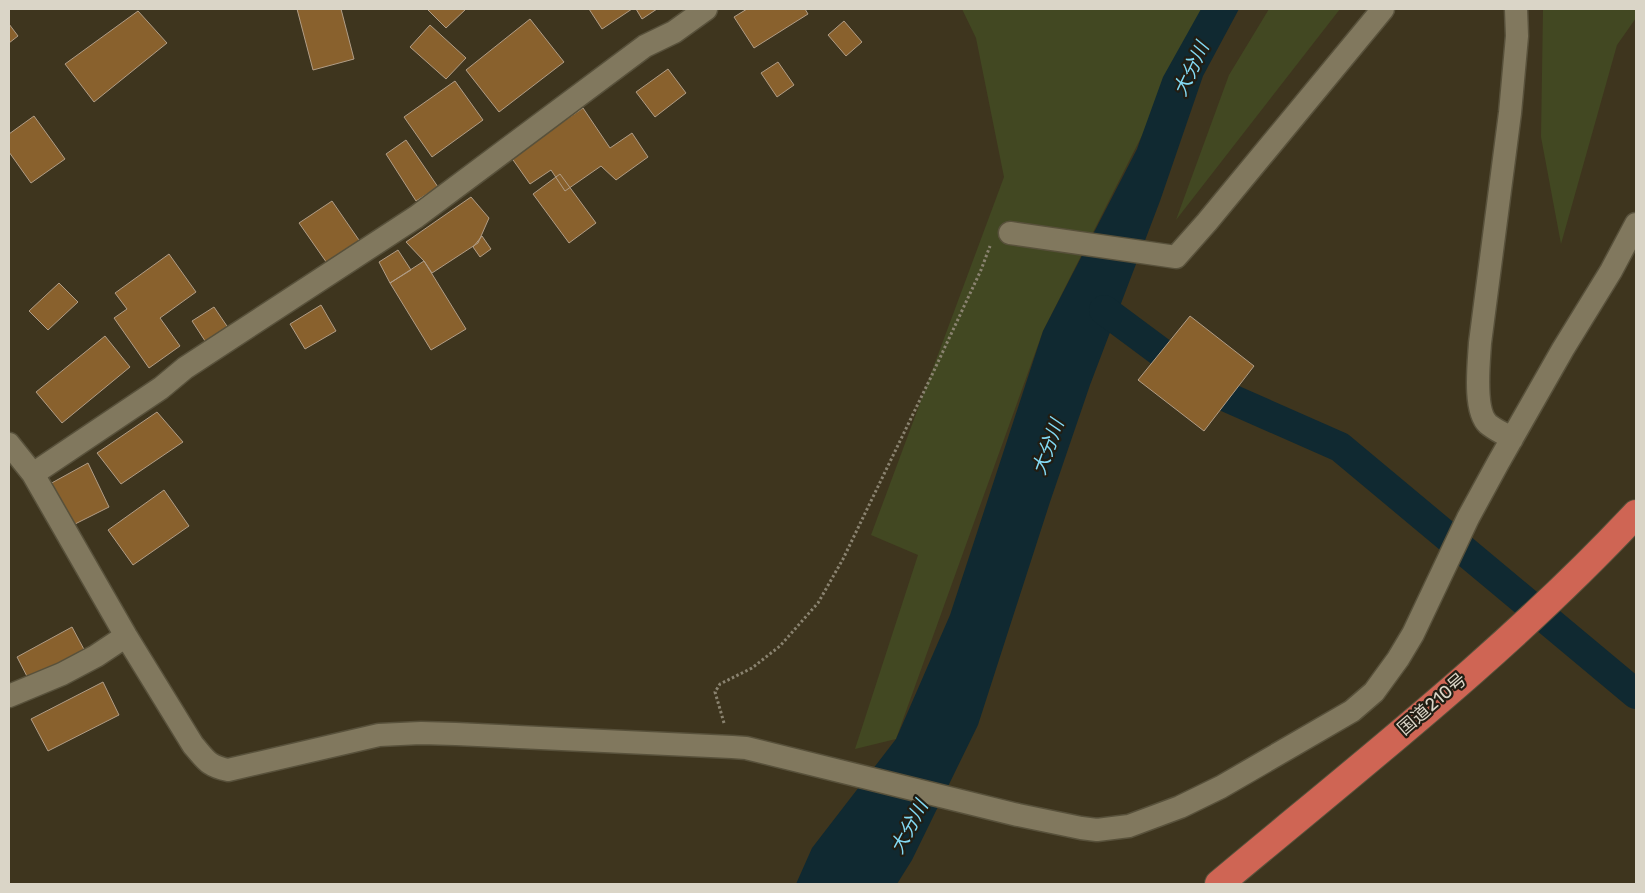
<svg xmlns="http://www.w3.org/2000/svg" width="1645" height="893" viewBox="0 0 1645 893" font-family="Rubik,'Noto Sans JP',sans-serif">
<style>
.green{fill:#424822}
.water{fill:#102931}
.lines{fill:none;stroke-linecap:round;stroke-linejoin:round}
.canal{stroke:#102931;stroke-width:30}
.building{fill:#89612d;stroke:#b19d86}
.street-casing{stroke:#58513b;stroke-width:25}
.highway-casing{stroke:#58513b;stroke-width:30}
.path{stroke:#8a8370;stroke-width:3;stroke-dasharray:2.5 2.5;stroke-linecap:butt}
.street{stroke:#81785e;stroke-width:22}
.highway{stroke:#cf6554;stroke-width:28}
.labels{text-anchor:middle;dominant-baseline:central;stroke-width:4.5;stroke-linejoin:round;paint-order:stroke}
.street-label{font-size:18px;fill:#dad5c7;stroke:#211d13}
.water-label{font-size:19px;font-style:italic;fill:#83daf5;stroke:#211d13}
</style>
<rect width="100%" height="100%" fill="#3e351e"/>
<path class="green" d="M962,9h244l-163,322 -147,408 -41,10 63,-194 -47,-20 133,-358 -28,-139z
M1269,9h71l-164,211 53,-145z
M1543,9h93v9l-19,27 -56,199 -20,-107z"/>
<path class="water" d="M1201,9h38l-36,67 -43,125 -70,184 -40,117 -72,223 -66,135 -15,24h-101l16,-36 84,-109 54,-124 93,-284 94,-182 26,-72z"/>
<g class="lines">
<path class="canal" d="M1104,310l109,81 127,56 296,247"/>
</g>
<path class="building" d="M297,9h44l13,50 -41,11z
M427,9h39l-20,19z
M589,9h43l-30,20z
M636,9h21l-15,10z
M747,9h58l3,5 -54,34 -20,-31z
M138,11l29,32 -73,59 -29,-38z
M530,19l34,43 -65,50 -33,-42z
M844,21l18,21 -16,14 -18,-21z
M9,24l9,12 -9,7z
M430,25l36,33 -20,21 -36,-32z
M778,62l16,23 -17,12 -16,-24z
M668,69l18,24 -31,24 -19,-25z
M455,81l28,39 -51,37 -28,-40z
M583,108l27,40 22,-15 16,24 -32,23 -15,-14 -36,25 -14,-21 -21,14 -19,-27z
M34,116l31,43 -34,24 -22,-31v-18z
M406,140l32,47 -22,14 -30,-47z
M560,174l36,49 -27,20 -36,-49z
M471,197l18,21 -11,25 -46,30 -8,-12 -18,-19z
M332,201l29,42 -32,23 -30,-43z
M482,236l9,13 -11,8 -7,-10z
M398,250l13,20 -21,13 -11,-21z
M169,254l27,38 -36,26 20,28 -31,22 -35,-50 13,-9 -12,-16z
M424,261l42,68 -35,21 -41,-67z
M59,283l19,19 -30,28 -19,-19z
M321,305l15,26 -31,18 -15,-25z
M214,307l17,25 -22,15 -17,-26z
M1190,316l64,50 -50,65 -66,-51z
M105,336l25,31 -68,56 -26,-31z
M157,412l26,30 -62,42 -24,-31z
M88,463l21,44 -40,20 -21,-42z
M164,490l25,36 -56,39 -25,-35z
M72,627l15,28 -56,29 -14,-27z
M103,682l16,33 -71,36 -17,-32z"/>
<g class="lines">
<defs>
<path id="street" d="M1010,233l166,24 31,-35 176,-213
M1512,439c-7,-5 -17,-9 -24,-15 -15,-14 -9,-62 -8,-81l30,-230 7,-77 -1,-27
M9,444l24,30 93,162 67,109c13,15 15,21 35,25l151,-35 42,-2 35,1 276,13 14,1 272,67 63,13 16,2 32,-4 51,-19 41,-20 131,-76 22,-19 24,-33 15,-25 55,-116 30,-55 65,-114 48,-78 25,-47
M33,474l128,-86 24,-20 231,-151 229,-171 29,-14 32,-23
M9,696l53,-22 34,-18 30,-20"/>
<path id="highway" d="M1219,884c142,-119 290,-234 417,-370"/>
</defs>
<use href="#street" class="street-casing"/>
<use href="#highway" class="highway-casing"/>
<path class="path" d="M724,723l-9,-31 5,-8 32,-16 28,-22 38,-43 25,-44 88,-182 50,-107 9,-24"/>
<use href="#street" class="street"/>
<use href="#highway" class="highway"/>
</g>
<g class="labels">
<g class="street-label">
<text transform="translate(1432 704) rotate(-41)">国道210号</text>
</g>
<g class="water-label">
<text transform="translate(1191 69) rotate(-65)">大分川</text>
<text transform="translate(1048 447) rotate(-70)">大分川</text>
<text transform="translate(909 827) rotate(-62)">大分川</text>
</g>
</g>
<rect width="1645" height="893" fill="none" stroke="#dad5c7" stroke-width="20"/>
</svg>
